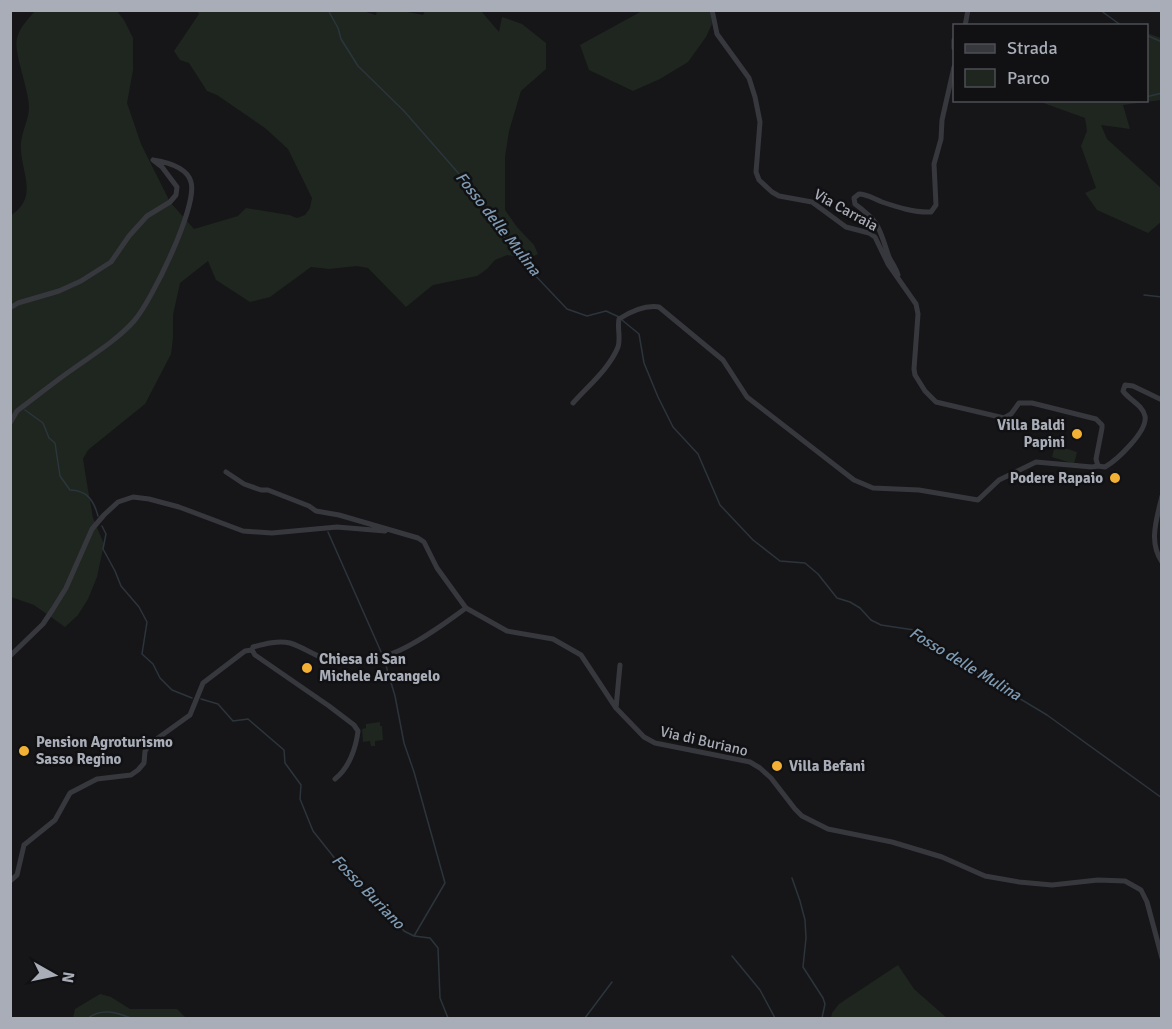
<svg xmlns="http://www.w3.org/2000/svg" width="1172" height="1029" viewBox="0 0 1172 1029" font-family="Signika,sans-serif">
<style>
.green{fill:#1e261f}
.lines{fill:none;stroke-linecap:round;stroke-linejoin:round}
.stream{stroke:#2c353c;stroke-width:1.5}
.minor{stroke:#37383d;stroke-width:5}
.poi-dot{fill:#f2b134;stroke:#111113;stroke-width:2}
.labels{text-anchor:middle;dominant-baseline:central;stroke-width:5;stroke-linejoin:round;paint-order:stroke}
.street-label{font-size:15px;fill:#a8adb8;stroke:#111113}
.poi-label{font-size:15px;font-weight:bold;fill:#a8adb8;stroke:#111113;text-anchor:start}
.water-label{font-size:16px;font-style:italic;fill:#7f9bb3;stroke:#111113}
</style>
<rect width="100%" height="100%" fill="#161618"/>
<path class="green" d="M360,10l16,5 1,-5 26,1 20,4 2,-4h56l18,21 3,-15 20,7 24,19v26l-25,22 -12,40 -4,26v53l12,17 17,18 4,9 -8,4 -23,-3 -12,5 -8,9 -10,7 -44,9 -27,22 -38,-39 -11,-2 -28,3 -18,-2 -41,30 -20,5 -34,-22 -8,-19 -28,22 -7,32v23l-2,16 -26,50 -57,46 -5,9 4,25 6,34 11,26 -7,33 -9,22 -10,16 -13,12 -31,-22 -23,-8 -1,-381c31,-20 9,-45 11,-73 1,-12 8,-24 8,-36 0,-17 -16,-56 -12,-69 3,-11 11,-19 18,-27h82l7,9 9,18v32l-6,33 14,41 29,58 24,27 44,-13 8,-8 43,7 8,3 8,-3 5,-7 2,-10 -24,-49 -23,-21 -48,-33 -10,-4 -18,-28 -9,-3 -6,-9 25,-37 -2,-3z
M642,11h68l2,13 -6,13 -18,25 -28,17 -27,12 -44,-21 -9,-25z
M1147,33l14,5v62l-38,5 7,24 -29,-4 6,14 54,49v34l-13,11 -51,-23 -12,-17 11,-5 -15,-42 6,-15 -2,-13 -47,-17 108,-1z
M1055,445l22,7 -3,12 -22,-7z
M380,722v4h2l1,14 -8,1v5h-4l-1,-5 -7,1 -1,-13 4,-1v-4z
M898,965l16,24 33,29h-116l1,-5 7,-9z
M100,994l11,3 19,12h47l9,9h-113l2,-9z"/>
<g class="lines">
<path class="stream" d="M328,10l10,18 3,11 17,27 46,45 63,72 33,49 32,40 35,37 20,7 19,-5 13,6
M1100,10l22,16
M1146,35l16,7
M1146,97l16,-4
M1070,100h28
M1144,295l18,2
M622,320l17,14 5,29 14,34 15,30 25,27 22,51 33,35 27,21 25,2 13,11 19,24 13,4 10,6 11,12 10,5 33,5 27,21 106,64 115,83
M25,410l18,13 6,15 6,5 5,33 10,14c17,0 24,11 28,26
M102,526l4,8 -3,15 12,22 6,15 18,21 8,15 -5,32 11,10 7,14 12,12 20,8
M328,532l54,122
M384,659l11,37 9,47 10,29 31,111 -31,53
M201,699l17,5 15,17 15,-2 36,31 1,13 16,22 -1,14 13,32 39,49 32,27 20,24 10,5 16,2 8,10 2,50 8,20
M792,878l8,23 5,19 1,18 -3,29 20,31 2,6 -3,14
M732,956l28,34 15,28
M88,1018c14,-10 27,-6 43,0
M585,1018l27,-36"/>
<path class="minor" d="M712,10l5,24 32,44 6,19 5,25 -4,50 3,8 13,12 7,4 33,6 34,25 23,6 6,4 13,27 28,40 2,10 -4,55 1,6 10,16 11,11 68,16 7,-4 8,-11h13l64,16 6,6v3l-6,31 2,7 7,1c12,-7 43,-36 40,-51 -3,-12 -16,-16 -22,-25l2,-6 8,1 29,14
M965,26l3,-16
M954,40v8
M898,275c-2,-7 -6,-12 -9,-18 -10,-28 -8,-34 -34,-53l-1,-6 5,-4c8,0 15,5 23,8 15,5 33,11 49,10l5,-7 -2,-41 7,-25 1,-19 12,-53
M10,308l8,-5 41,-12 22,-10 30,-19 18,-26 18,-20 23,-14 6,-7 1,-8 -15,-20 -9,-7
M573,403c15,-17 36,-34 45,-56 3,-9 -1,-19 1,-28 11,-7 27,-14 40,-12l64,53 24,37 107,83 19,8 46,2 59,10 21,-20 37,-18 56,5 6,-1
M10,423l7,-12c19,-14 37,-29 56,-42 21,-15 44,-29 61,-48 17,-19 64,-115 57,-139 -4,-15 -25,-20 -38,-22
M226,472l18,12 17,6h7l41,16 7,5 23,4 79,23 6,4 13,26 29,40 41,23 46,8 28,16 35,53 28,29 11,6 95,19 10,6 11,10 24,31 7,7 26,13 64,13 50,15 43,19 34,6 33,3 46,-5 27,1 16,9 6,12 15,56
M1162,496c-5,22 -14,46 0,66
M252,650l3,5 74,51 25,19 4,6c-2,17 -9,37 -23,48
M10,656l33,-32 10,-15 13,-21 26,-59 12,-14 14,-13 15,-5 16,2 30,8 64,24 29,2 65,-6 48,4
M616,708l4,-43
M10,881l7,-6 7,-30 31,-25 15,-27 27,-14 34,-4 7,-5 6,-7 1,-12 6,-8 39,-28 13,-32 42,-32 7,-1 1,-3c11,-3 25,-7 37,-4 13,4 25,13 38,17 48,15 101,-25 138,-52"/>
</g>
<g class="poi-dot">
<circle cx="1077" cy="434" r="6"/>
<circle cx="1115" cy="478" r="6"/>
<circle cx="307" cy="668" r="6"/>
<circle cx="24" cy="751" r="6"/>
<circle cx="777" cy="766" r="6"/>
</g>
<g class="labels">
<g class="street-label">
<text transform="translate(846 210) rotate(29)">Via Carraia</text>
<text transform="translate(704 741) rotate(13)">Via di Buriano</text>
</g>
<g class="poi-label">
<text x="1065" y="425" text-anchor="end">Villa Baldi<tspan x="1065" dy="17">Papini</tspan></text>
<text x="1103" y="478" text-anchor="end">Podere Rapaio</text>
<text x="319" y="659">Chiesa di San<tspan x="319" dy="17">Michele Arcangelo</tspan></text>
<text x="36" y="742">Pension Agroturismo<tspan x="36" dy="17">Sasso Regino</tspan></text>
<text x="789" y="766">Villa Befani</text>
</g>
<g class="water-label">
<text transform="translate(498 224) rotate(52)">Fosso delle Mulina</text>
<text transform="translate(965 664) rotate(31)">Fosso delle Mulina</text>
<text transform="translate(368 892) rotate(46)">Fosso Buriano</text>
</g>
</g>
<rect width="1172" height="1029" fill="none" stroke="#a8adb8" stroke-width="24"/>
<rect x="953" y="24" width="195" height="78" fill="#111113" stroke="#4d4f55" stroke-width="1.5"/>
<rect x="965" y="44" width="30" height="9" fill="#37383d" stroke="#4d4f55" stroke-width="1.5"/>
<text x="1007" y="54" font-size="18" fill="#a8adb8">Strada</text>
<rect x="965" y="69" width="30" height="18" fill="#1e261f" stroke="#4d4f55" stroke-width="1.5"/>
<text x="1007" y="84" font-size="18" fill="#a8adb8">Parco</text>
<g transform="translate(54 975) rotate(99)" stroke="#111113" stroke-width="4.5" paint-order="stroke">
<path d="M0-4.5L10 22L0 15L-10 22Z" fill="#a8adb8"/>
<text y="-9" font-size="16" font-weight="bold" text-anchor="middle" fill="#a8adb8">N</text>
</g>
</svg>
